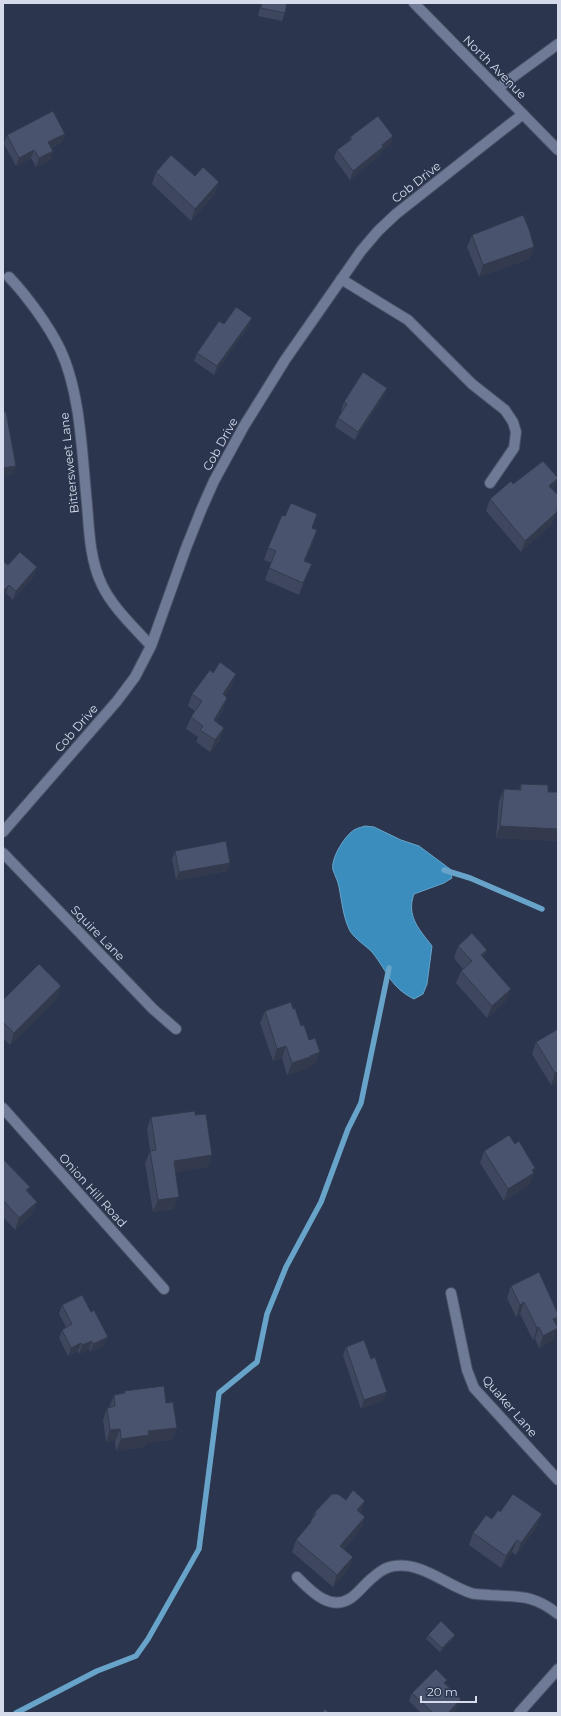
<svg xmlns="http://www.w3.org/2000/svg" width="561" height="1716" viewBox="0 0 561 1716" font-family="Montserrat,sans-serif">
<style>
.water{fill:#3a8dbc;stroke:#68a4ca}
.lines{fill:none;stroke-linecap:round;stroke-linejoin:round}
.stream{stroke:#68a4ca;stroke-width:5.5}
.minor-casing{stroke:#4a5166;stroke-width:12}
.minor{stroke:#6e7a96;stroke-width:10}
.wall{fill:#3f475f}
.shaded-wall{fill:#333a4d}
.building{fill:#49536e;stroke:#333a4d}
.labels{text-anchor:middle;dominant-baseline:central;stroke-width:3;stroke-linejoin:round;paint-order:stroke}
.street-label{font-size:12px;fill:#d5dbeb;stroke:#2b354d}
</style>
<rect width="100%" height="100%" fill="#2b354d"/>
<path class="water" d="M365,826l9,1 27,13 18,6 31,23 2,9 -8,5 -30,11c-8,22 5,35 18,52l-5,38 -4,10 -9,5c-24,-12 -26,-27 -42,-47 -7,-7 -16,-12 -22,-21 -7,-14 -8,-29 -11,-44 -1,-6 -4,-11 -6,-17 -3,-11 13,-37 23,-41 2,-1 6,-2 9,-3z"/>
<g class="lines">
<path class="stream" d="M444,870l26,8 72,31
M16,1713l81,-42 39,-15 12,-17 51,-90 20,-156 38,-31 10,-48 19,-47 35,-65 27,-73 13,-26 28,-135"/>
<defs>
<path id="minor" d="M414,3l144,147
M498,88l60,-44
M9,277c18,19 40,49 51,72 21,44 22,107 27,155 2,26 3,57 15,81 11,23 32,42 49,61
M341,279l67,41 64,64 33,26 8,12 3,10 -2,16 -24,35
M3,832l114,-131 18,-24 16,-31 35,-98 16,-40 12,-27 30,-55 41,-66 76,-109 17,-20 18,-17 127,-100
M3,853l150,156 23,20
M3,1108l161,181
M451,1293l16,77 7,18 84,92
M297,1577c14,14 33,35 54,21 7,-5 13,-13 20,-19 7,-6 14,-12 23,-13 28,-4 52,19 77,27 6,2 13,1 18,2 29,2 44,-1 69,19
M519,1713l39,-44"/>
</defs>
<use href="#minor" class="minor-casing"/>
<use href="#minor" class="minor"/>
</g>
<path class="wall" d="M261,3h26l-2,10 -3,8 -24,-5z
M65,134l-3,8 -11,6 2,3 -3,9 -14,7 -5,-9 -15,8 -12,-22 3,-9z
M393,136l-3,9 -9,6 -1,4 -30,25 -16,-22 3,-8 12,-9 1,-4z
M156,172l39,4 20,18 -24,27 -39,-37z
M472,235l62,12 -5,12 -50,18 -12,-30z
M224,324l25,2 -35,49 -20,-14 3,-8z
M387,388l-3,8 -29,44 -20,-13 3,-9 5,-7 -2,-1 3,-8z
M513,484l40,6 -1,34 -31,28 -35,-41 4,-12z
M312,528l1,14 -8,19 2,15 -8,19 -34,-15 6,-17 -7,-3 4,-12z
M8,565l26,11 -21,24 -7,-7z
M232,686l-7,10 2,2 -4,12 -7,11 4,19 -10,12 -14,-10 2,-5 -12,-8 5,-12 4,-6 -7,-5 4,-12z
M521,784l27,8h10v46l-1,3 -61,-3 3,-37 5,-12 15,1z
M175,851l55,12 -3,8 -51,9 -4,-21z
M458,946l26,13 22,42 -19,17 -31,-35 5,-12 2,-2 -9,-11z
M57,998l-47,47 -7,-7v-38z
M293,1009l8,17 8,14 11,12 -5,12 -8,3 -1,2 -19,6 -5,-17 -9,3 -13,-38 5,-12z
M558,1029v53l-7,3 -19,-31 4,-12z
M151,1117l57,50 -33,5 -1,37 -21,3 -8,-49 5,-12 -3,-22z
M515,1144l20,24 -6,17 -25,16 -24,-38 4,-12z
M3,1159l27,28 -2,5 9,10 -5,12 -17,16 -12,-13z
M511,1286l47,28v5l-2,6 -3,15 -14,8 -4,-9 -2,1 -13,-26 -4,3 -9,-19z
M62,1305l42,40 -14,7 -1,-3 -10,5 -1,-3 -10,5 -9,-18 3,-8 4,-3 -7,-13z
M346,1347l25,12 13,41 -23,9 -18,-54z
M124,1391l42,12 11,25 -5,12 -26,3 -2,4 -28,4 -1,-10 -9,1 -3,-22 4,-12 2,-1 5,-12 10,-2z
M315,1512l46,1 4,4 -4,12 -17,20 9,8 -5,12 -15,18 -41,-35 4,-12 13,-15 2,-5 2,-3z
M500,1512l42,2 -5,12 -21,29 -4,-3 -11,16 -32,-23 4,-12 19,-14z
M428,1635l25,4 -13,13 -14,-13z
M446,1684l15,15 -3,8 -5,6h-32l-12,-12 3,-8z"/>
<path class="shaded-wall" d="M65,134l-3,8 -17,8 3,-8z
M393,136l-3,9 -9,6 -1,4 -30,25 3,-9 29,-26z
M34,150l-3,8 -15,8 3,-8z
M53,151l-3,9 -14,7 3,-9z
M219,182l-4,12 -24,27 4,-12z
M534,247l-5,12 -50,18 4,-12z
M252,318l-3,8 -35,49 3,-9z
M387,388l-3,8 -29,44 3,-8z
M16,466l-3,8 -10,2v-8z
M558,478l-4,12 -5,-4z
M557,512l-5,12 -31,28 4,-11z
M317,530l-4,12 -13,31 4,-12z
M312,564l-5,12 -8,19 4,-12z
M37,567l-3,9 -21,24 3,-9z
M9,585l-3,8 -3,3v-5z
M236,674l-4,12 -14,20 5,-12z
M227,698l-4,12 -14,22 5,-12z
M224,728l-4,12 -10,12 5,-12z
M500,826l58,2v10l-1,3 -61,-3z
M230,863l-3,8 -51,9 3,-8z
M487,950l-4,12 -2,-7z
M61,986l-4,12 -47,47 4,-12z
M511,989l-5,12 -19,17 5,-12z
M286,1046l-4,12 -9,3 4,-12z
M320,1052l-5,12 -8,3 -1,2 -19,6 5,-12 18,-7z
M558,1072v10l-7,3 4,-12z
M212,1155l-4,12 -39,6 5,-12z
M535,1168l-6,17 -25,16 4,-12z
M30,1187l-5,12 1,-9z
M179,1197l-5,12 -21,3 5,-12z
M37,1202l-5,12 -17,16 4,-12z
M524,1302l-4,12 -4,3 4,-12z
M558,1317v2l-3,9 -2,-9z
M539,1327l-4,12 -2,1 4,-12z
M558,1328l-5,12 -14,8 4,-12z
M108,1337l-4,8 -14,7 3,-8z
M92,1341l-3,8 -10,5 3,-9z
M81,1343l-3,8 -10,5 3,-8z
M387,1392l-3,8 -23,9 3,-9z
M177,1428l-5,12 -26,3 -2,4 -28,4 5,-12 27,-8z
M120,1429l-5,12 -9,1 4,-12z
M365,1501l-4,12 -8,9 4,-12z
M542,1514l-5,12 -21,29 5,-12z
M365,1517l-4,12 -25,29 4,-12z
M517,1540l-5,12 -11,16 5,-12z
M353,1557l-5,12 -15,18 4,-12z
M455,1635l-2,4 -13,13 2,-4z
M461,1699l-3,8 -5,6h-5z"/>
<path class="building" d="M262,3h25l-2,10 -24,-5z
M53,111l12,23 -17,8 5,9 -14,7 -5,-8 -15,8 -12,-23z
M378,116l15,20 -11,9 1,2 -30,24 -16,-21 15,-11 -2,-2z
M171,155l24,21 8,-9 16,15 -24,27 -39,-37z
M523,215l6,14 5,18 -51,18 -11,-30z
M236,307l16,11 -35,48 -20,-13 22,-32 5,3z
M363,372l24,16 -29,44 -20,-14 9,-14 -3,-2z
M3,412h3l10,54 -13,2z
M543,461l15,17 -9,8 9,9 -1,17 -32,29 -35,-42 21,-18 2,3z
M291,503l26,11 -5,14 5,2 -13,31 8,3 -9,19 -34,-15 7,-17 -8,-3 14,-33 3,1z
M20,552l17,15 -21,24 -7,-6 -6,6v-30l5,4z
M220,662l16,12 -13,20 4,4 -13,22 10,8 -9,12 -15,-10 3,-4 -12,-9 11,-16 -10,-7 18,-24 3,3z
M521,784l27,1v7h10v37l-58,-3 4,-37 17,1z
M226,841l4,22 -51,9 -4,-21z
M472,933l15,17 -6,5 30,34 -19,17 -31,-35 11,-10 -14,-15z
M39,964l22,22 -47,47 -11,-11v-22z
M291,1002l2,7 2,-1 6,18 3,-1 5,15 6,-2 5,14 -10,4v1l-18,6 -6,-17 -9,3 -12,-38z
M558,1029v43l-3,1 -19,-31z
M195,1111v4l11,-1 6,41 -38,6 5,36 -21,3 -8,-49 6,-1 -5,-33z
M509,1135l6,9 4,-3 16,27 -3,2 2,3 -26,16 -24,-38z
M3,1159l27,28 -4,3 11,12 -18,16 -15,-17h-1z
M539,1272l19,42v3l-5,2 5,9 -15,8 -4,-9 -2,1 -13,-26 -4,3 -9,-19z
M82,1295l9,17 3,-2 14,27 -15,7 -1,-3 -10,4 -1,-2 -10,5 -9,-18 10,-6 -10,-19z
M364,1340l7,19 4,-2 12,35 -23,8 -18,-53z
M164,1386l2,17 7,-1 4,26 -29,3 1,4 -28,4 -1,-10 -10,1 -3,-22 8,-2 -1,-11 11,-2 -1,-2z
M353,1490l12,11 -8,9 8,7 -25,29 13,11 -16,18 -41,-35 15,-18v-2l5,-6 -1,-2 17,-18h6l8,6z
M513,1494l29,20 -21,29 -4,-3 -11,16 -33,-23 13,-18 6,4 6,-9 2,2z
M441,1621l14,14 -13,13 -14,-13z
M436,1669l11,11 -3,3 17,16 -13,14h-15l-21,-20z
M325,1709l4,4h-7z"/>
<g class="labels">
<g class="street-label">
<text transform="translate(495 67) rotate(45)">North Avenue</text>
<text transform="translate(416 182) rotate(-38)">Cob Drive</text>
<text transform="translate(220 444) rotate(-61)">Cob Drive</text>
<text transform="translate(69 463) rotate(-96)">Bittersweet Lane</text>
<text transform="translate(76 728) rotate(-49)">Cob Drive</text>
<text transform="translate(98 933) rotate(46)">Squire Lane</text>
<text transform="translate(93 1190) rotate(48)">Onion Hill Road</text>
<text transform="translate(510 1406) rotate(49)">Quaker Lane</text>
</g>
</g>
<rect width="561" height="1716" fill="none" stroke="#d5dbeb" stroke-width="8"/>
<path d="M421 1696v6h55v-6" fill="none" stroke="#d5dbeb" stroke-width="2"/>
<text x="427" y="1696" font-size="12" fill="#d5dbeb" stroke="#2b354d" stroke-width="3" paint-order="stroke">20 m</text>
</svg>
